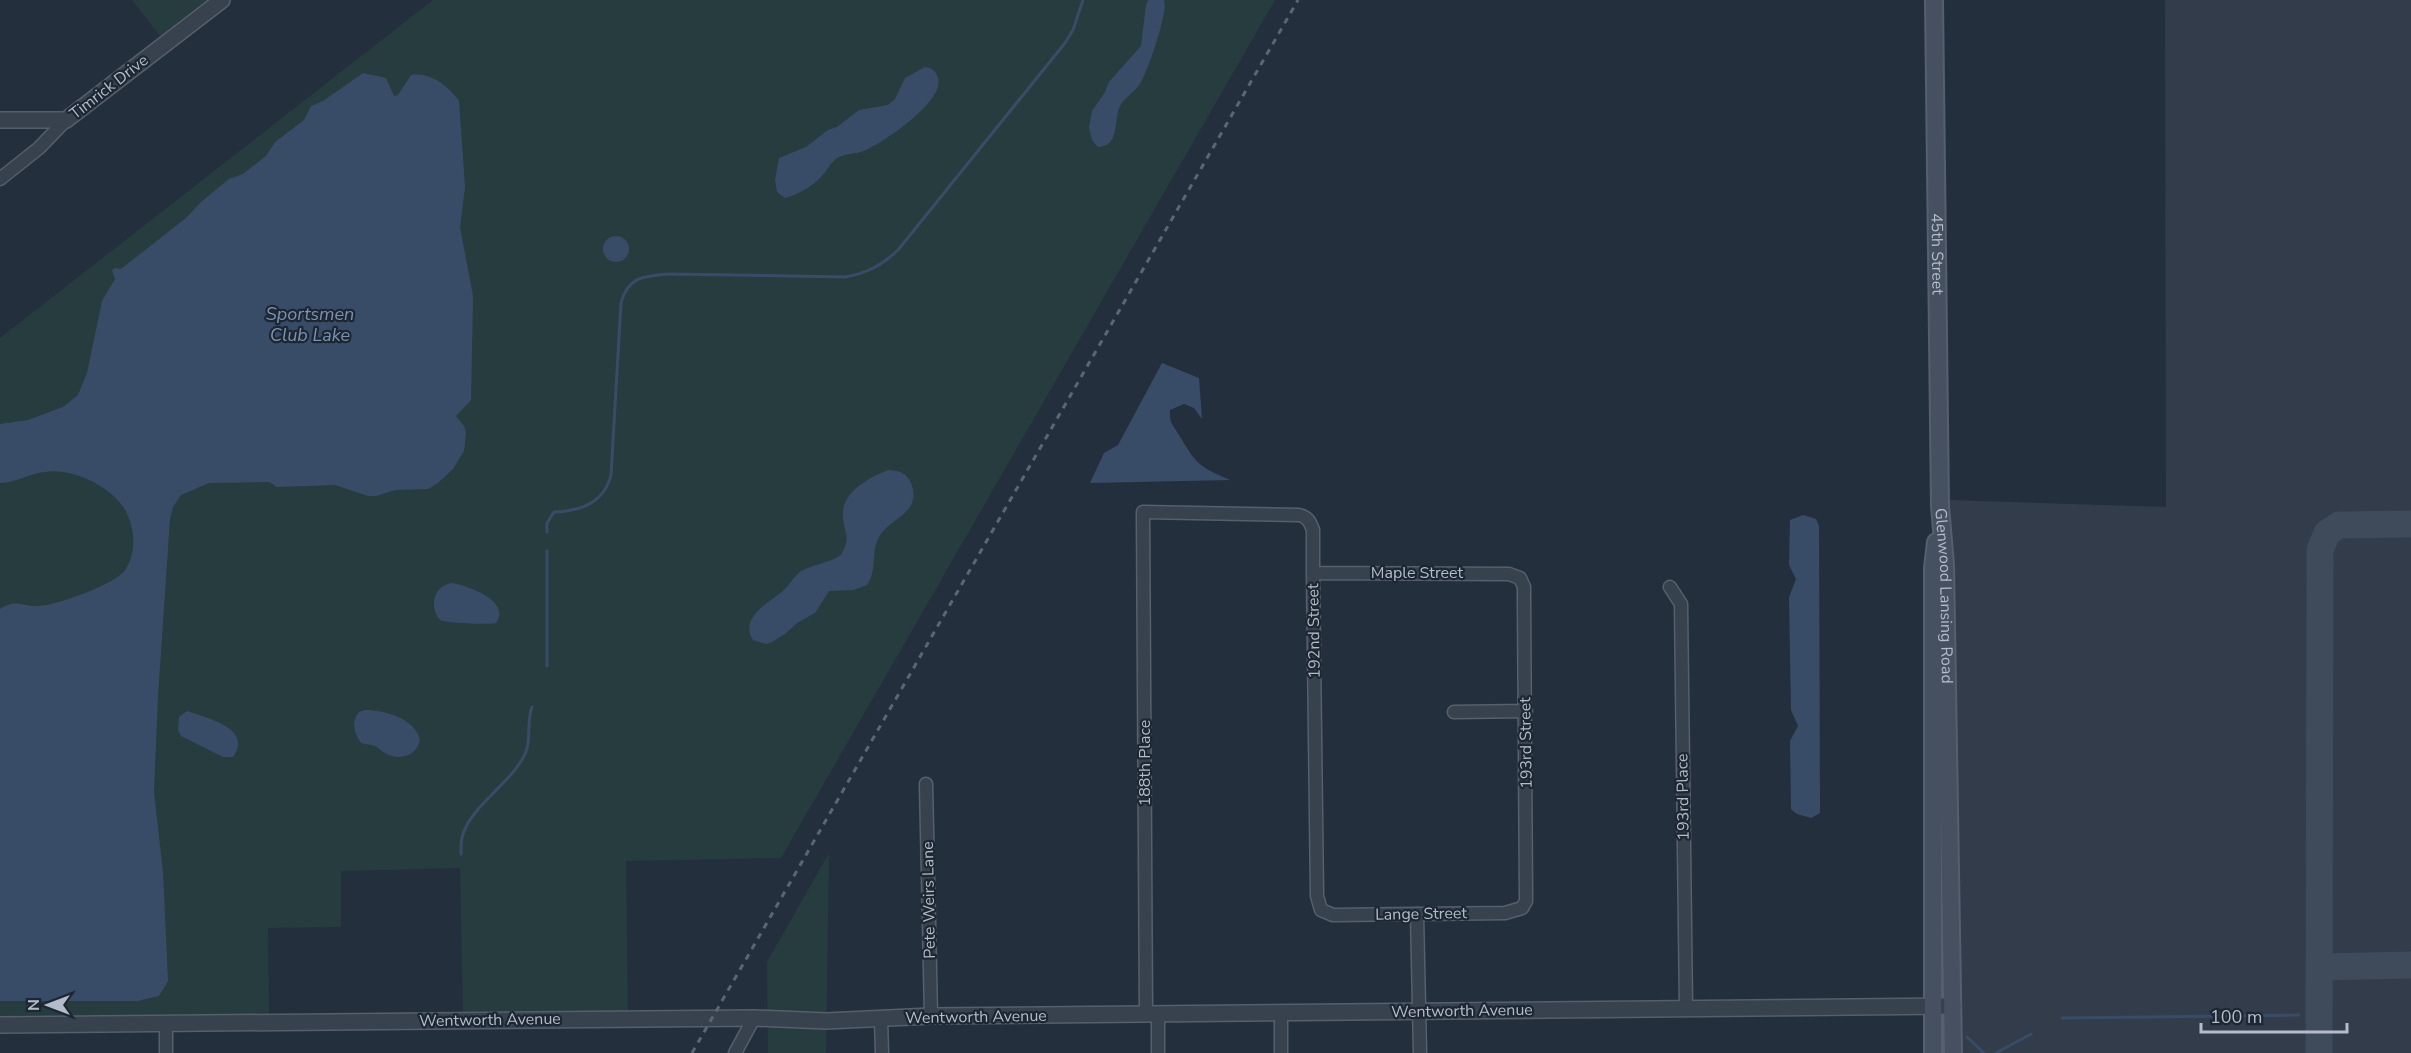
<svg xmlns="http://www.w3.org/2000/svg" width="2411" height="1053" viewBox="0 0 2411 1053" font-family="'Nunito Sans',sans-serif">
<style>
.airport{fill:#323c4b}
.green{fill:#263c3f}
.water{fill:#394c67}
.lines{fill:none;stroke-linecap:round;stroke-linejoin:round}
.stream{stroke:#394c67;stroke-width:3}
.taxiway{stroke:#3f4a5a;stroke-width:27}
.minor-casing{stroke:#565f6c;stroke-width:15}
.tertiary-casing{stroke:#565f6c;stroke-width:18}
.secondary-casing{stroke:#565f6c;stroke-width:20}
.minor{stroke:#38414e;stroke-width:12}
.tertiary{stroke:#38414e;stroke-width:15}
.secondary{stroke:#465061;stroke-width:16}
.rail{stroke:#5a6575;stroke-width:3;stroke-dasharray:6 6;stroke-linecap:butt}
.labels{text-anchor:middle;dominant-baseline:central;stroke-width:4.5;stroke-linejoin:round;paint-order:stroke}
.street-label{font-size:16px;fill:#b4bcc9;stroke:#1d2633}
.water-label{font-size:18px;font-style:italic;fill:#7c92b1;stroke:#1d2633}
</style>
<rect width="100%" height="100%" fill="#242f3e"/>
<path class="airport" d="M2165,0h246v1053h-455l-6,-553 216,7z"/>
<path class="green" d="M132,0h75l-47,36z
M433,0h842l-494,858 -155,3 2,151 -165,1 -3,-145 -119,3v56l-73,1 1,86 -269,2v-678z
M829,853l-3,200h-58l-1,-91z"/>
<path class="water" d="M1148,0h16l1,6c-2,19 -15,59 -24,76 -5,10 -16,14 -21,24 -7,16 0,40 -22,41l-6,-7 -3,-12 3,-17 13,-19 4,-10 32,-36 5,-41z
M925,67c7,1 11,4 13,11 7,23 -53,63 -72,72 -8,4 -18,3 -27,7 -8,4 -12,14 -18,20 -8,9 -24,18 -36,21l-8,-6 -2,-12 4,-22 27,-11 22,-17 9,-3 22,-17 29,-5 7,-6 10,-21z
M363,73l23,5 8,18 4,-1 13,-20c20,-3 37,11 48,26l6,86 -5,40 13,69 -2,104 -15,16 8,10 2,7 -2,18 -11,18 -15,14 -10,6 -33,1 -19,6h-8l-33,-11 -58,2 -8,-5 -60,1 -28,12 -8,12 -3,12 -12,177 -4,96 9,80 5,109 -9,15 -22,5h-137v-392c17,-11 22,-2 39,-3 18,-1 78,-22 87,-37 11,-19 9,-43 -2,-61 -15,-23 -53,-41 -80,-36 -15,2 -29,11 -44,11v-59l28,-4 35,-13 15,-12 9,-22 15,-72 13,-22 -3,-9 3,-2 6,1 65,-51 15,-16 28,-23 14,-5 23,-18 9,-14 29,-22 7,-14 12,-5z
M603 249a13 13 0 1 1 26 0a13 13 0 1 1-26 0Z
M1162,363l37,15 3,41 -8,-11 -10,-4 -14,6c-1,13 3,15 9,25 18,30 19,31 51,45l-140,3 14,-30 14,-8z
M888,470c10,0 19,3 23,13 12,32 -23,34 -33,56 -7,15 -1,32 -11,46l-14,5 -24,1 -14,22 -18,10 -12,11 -13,8 -6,2 -13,-4c-15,-23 19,-39 32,-51 6,-6 9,-13 16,-18 13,-7 28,-8 40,-16 10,-18 4,-20 2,-37 -3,-25 25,-40 45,-48z
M1803,515l13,4 3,7 1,287 -9,5 -14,-4 -6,-5 -1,-68 8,-15 -7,-16 -2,-113 7,-18 -7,-14 1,-45z
M451,583c16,2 61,18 45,40 -6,2 -51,0 -56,-3 -11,-13 -7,-33 11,-37z
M365,710c19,0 49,8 55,29 -2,16 -19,22 -33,15 -5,-2 -8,-6 -12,-8 -5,-2 -9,-1 -14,-3 -7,-10 -10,-22 -2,-31z
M187,711c19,7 67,17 46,46h-10l-42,-21 -3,-6 1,-13z"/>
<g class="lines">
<path class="stream" d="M547,532v-9l7,-11c27,-1 50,-9 57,-37l10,-172c7,-27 24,-27 48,-29l176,3c22,-4 36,-11 53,-27l167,-207 8,-13 10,-30
M547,666v-115
M461,854c0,-9 0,-19 5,-27 12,-25 47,-47 59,-73 7,-15 1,-32 7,-47
M2062,1018l237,-3
M1967,1037l17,16
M1996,1053l35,-19"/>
<path class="taxiway" d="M2319,967l92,-2
M2319,1053l1,-503 7,-17 12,-8 72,-1"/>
<defs>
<path id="minor" d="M0,179l39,-31 27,-28
M1670,587l11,17 5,405
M1454,712l72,-1
M926,784l5,232
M1417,914l3,139
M1281,1013v40
M1146,1014l-3,-502 156,3c9,2 11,7 14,15v43l4,323 4,14 12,5 172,-2 17,-5 4,-7 -2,-303v-11l-4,-9 -11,-4 -196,-1
M1158,1014v39
M881,1020l1,33
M166,1024v29
M735,1053l19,-35"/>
<path id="tertiary" d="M0,120h66l156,-120
M0,1025l754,-7 72,3 105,-5 1022,-10"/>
<g id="secondary">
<path id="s1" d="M1934,0l6,506 5,59 8,488"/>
<path d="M1933,1053v-485l3,-26"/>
</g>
</defs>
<use href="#minor" class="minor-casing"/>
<use href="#tertiary" class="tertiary-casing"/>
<use href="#secondary" class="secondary-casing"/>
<use href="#minor" class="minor"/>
<use href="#tertiary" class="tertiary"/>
<use href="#secondary" class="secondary"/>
<path class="rail" d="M692,1053l606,-1053"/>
</g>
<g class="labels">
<g class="street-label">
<text transform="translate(109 87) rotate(-38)">Timrick Drive</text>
<text stroke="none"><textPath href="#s1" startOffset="254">45th Street</textPath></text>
<text x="1417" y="573">Maple Street</text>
<text stroke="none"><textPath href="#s1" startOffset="596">Glenwood Lansing Road</textPath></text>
<text transform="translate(1314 631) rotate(-91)">192nd Street</text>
<text transform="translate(1526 743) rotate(-91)">193rd Street</text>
<text transform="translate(1145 763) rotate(-90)">188th Place</text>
<text transform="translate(1683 797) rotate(-91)">193rd Place</text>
<text transform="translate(929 900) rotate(-91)">Pete Weirs Lane</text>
<text transform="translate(1421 914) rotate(-1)">Lange Street</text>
<text transform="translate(1462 1011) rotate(-1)">Wentworth Avenue</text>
<text transform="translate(976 1017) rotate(-1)">Wentworth Avenue</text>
<text transform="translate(490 1020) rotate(-1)">Wentworth Avenue</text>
</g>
<g class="water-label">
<text x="310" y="314">Sportsmen<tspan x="310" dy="21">Club Lake</tspan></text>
</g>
</g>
<g transform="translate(48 1005) rotate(270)" stroke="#1d2633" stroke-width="4.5" paint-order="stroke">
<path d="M0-4.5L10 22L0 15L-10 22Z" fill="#b4bcc9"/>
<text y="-9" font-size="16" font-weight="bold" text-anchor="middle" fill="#b4bcc9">N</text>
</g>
<path d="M2201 1023v9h146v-9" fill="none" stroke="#b4bcc9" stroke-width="3"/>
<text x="2210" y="1023" font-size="18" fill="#b4bcc9" stroke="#1d2633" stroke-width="4.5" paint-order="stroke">100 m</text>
</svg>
